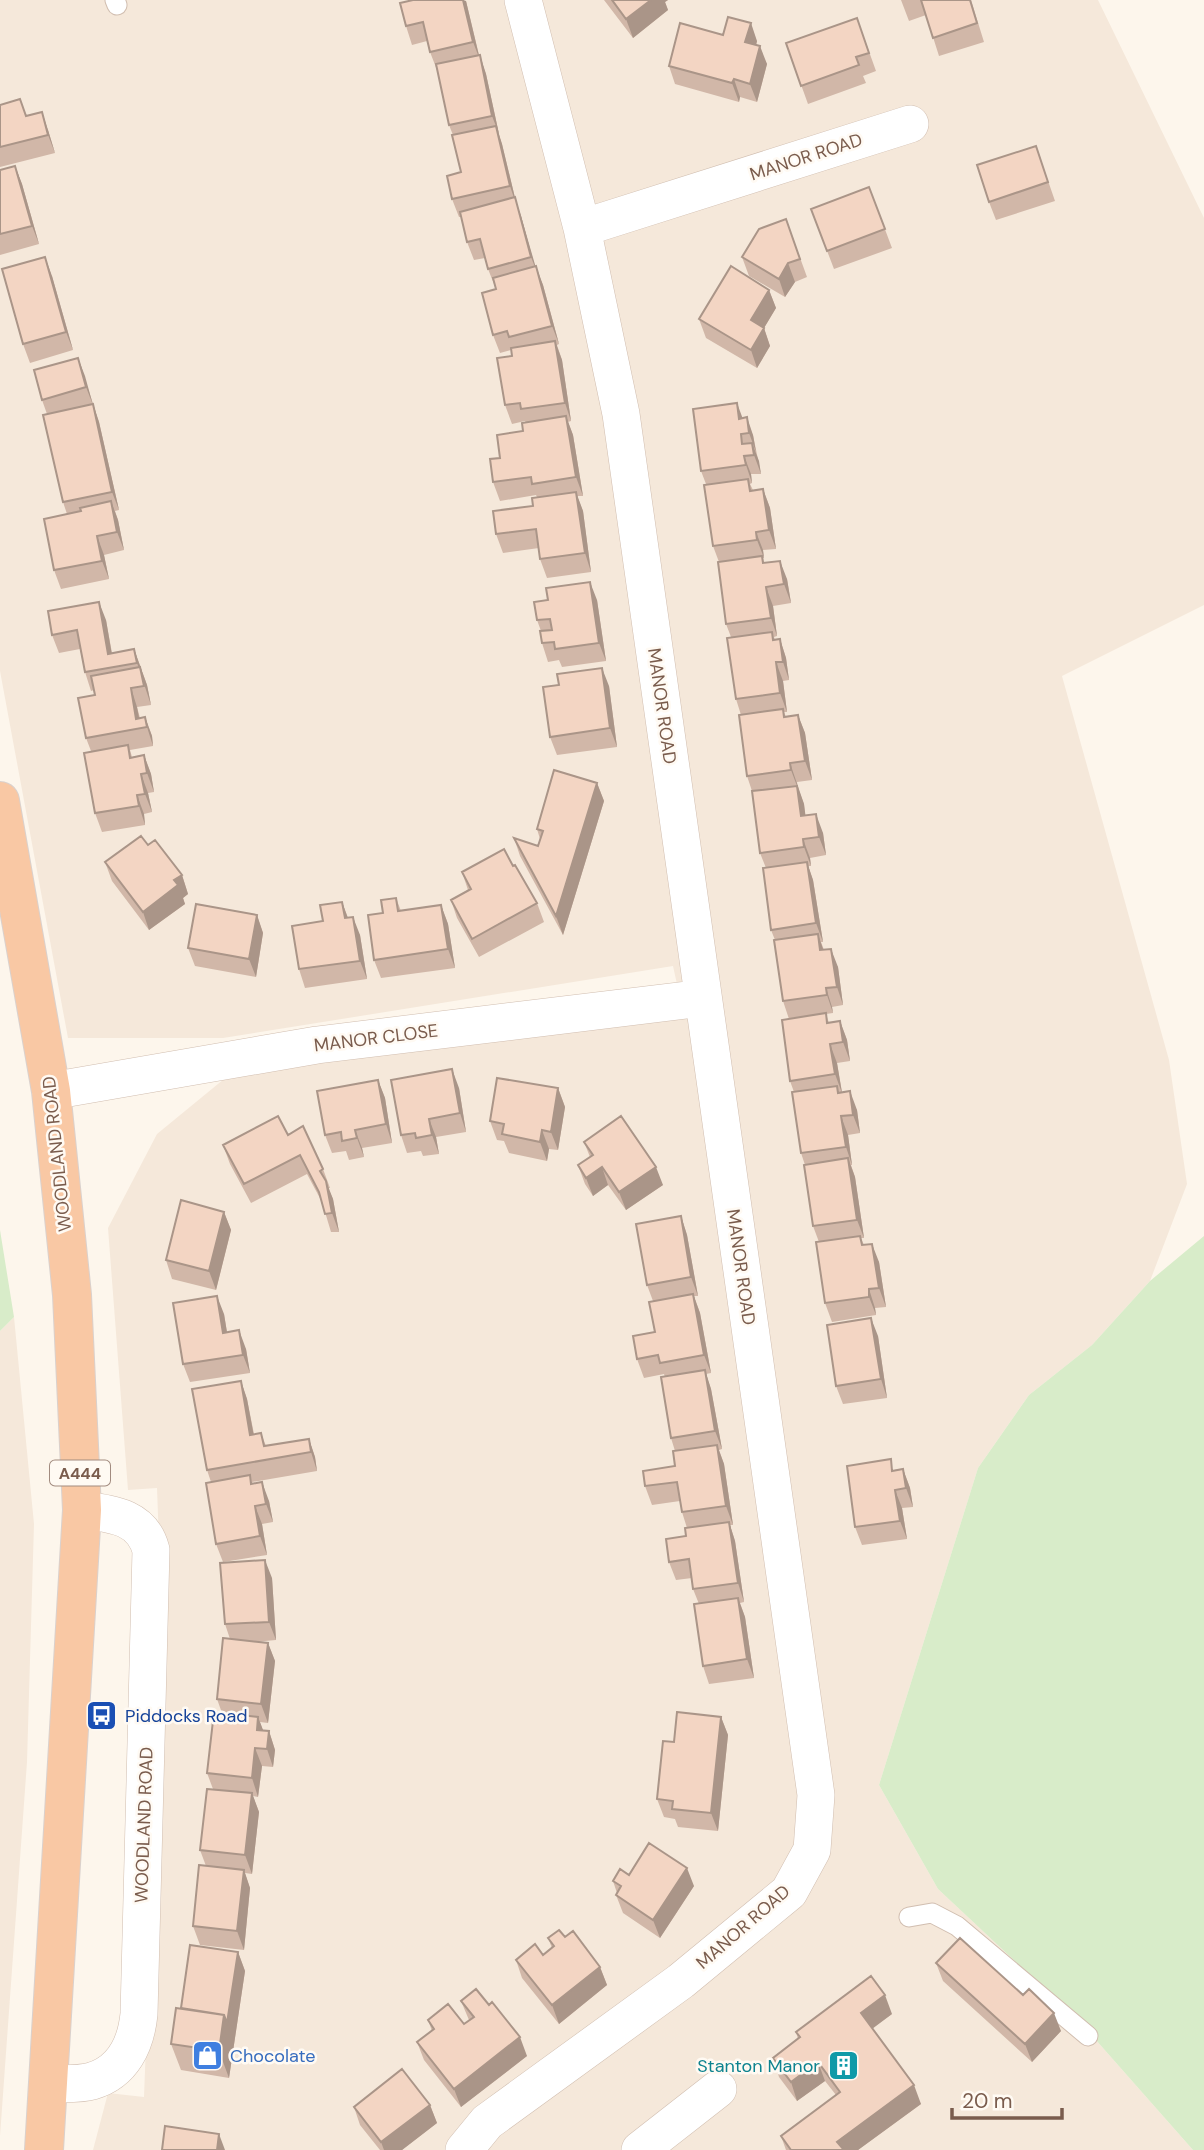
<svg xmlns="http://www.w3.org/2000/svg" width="1204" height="2150" viewBox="0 0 1204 2150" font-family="'DM Sans',sans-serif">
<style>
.residential{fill:#f5e8da}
.green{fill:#d8ecc9}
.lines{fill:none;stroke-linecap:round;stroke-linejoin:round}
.service-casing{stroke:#d1beb0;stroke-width:21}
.minor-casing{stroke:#d1beb0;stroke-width:38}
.trunk-casing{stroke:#dad1cd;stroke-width:40}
.service{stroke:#fff;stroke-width:19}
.minor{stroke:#fff;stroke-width:37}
.trunk{stroke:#f9c8a4;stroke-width:38}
.wall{fill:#d1b7a8}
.shaded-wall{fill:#aa9588}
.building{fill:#f3d5c3;stroke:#aa9588;stroke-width:2}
.labels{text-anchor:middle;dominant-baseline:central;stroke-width:5;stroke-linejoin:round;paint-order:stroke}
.shield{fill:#fffaf3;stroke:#a28b7f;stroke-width:2}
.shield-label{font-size:16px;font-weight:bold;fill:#7a5c4d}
.street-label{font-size:18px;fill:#7a5c4d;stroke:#fffaf3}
.transit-label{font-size:18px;fill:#164399;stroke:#fffaf3;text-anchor:start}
.shop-label{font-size:18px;fill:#366cbe;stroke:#fffaf3;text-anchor:start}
.culture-label{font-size:18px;fill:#0d838f;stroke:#fffaf3;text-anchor:end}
</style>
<rect width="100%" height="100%" fill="#fdf6ec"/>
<path class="residential" d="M0,0h1098l106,218v387l-142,71 107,384 18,124 -37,97 -58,64 -63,50 -51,73 -99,317 59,104 142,133 113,128h-1100l15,-57 36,4 18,-475 -5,-134 -29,2 -20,-262 49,-94 78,-64 449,-54 -11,-50 -450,72h-155l-68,-367z
M14,1317l20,207 -7,238 -27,374v-805z"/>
<path class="green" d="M0,1230l14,87 -14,14z
M1204,1236v914h-11l-113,-128 -142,-133 -59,-104 99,-317 51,-73 63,-50 58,-64z"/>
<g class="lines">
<defs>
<path id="service" d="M115,0l2,5
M909,1917l23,-4 25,13 131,110"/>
<path id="minor" d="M582,228l328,-104
M51,1091l266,-46 386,-47
M48,2084c14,-1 31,1 44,-3 31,-9 44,-37 47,-67l12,-464c-9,-34 -39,-36 -69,-40
M464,2150l23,-28 194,-141 108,-89 23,-42 4,-55 -195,-1381 -39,-186 -59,-228
M640,2150l78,-61"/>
<path id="trunk" d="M0,801l51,290 21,204 10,215 -38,640"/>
</defs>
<use href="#service" class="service-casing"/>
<use href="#minor" class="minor-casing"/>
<use href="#trunk" class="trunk-casing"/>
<use href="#service" class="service"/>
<use href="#minor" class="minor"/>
<use href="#trunk" class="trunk"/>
</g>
<path class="wall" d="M604,0h64l-3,2 3,8 -35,28z
M901,0h70l13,42 -45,14 -13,-41 -17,6z
M466,1l13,54 7,19 13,60 3,10 14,58 5,14 14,51 8,18 16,59 -2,1 5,15 9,61 -3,1 5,13 10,61h-6l6,15 8,61 -44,6 -7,-19 -1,-11 -36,5 -7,-19 37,-28 4,-9 -1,-2 -36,6 -7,-19 7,-24 23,-27 3,-8 -1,-2 -13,3 -7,-19 7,-49 -1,-6 -11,3 -7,-18 3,-46 -8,-20 -3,-11 -11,2 -7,-18 -6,-25h-2l-7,-18 9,-27 -8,-37 -4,-10 -12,-55 -7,-18 -3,-11 -15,4 -6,-19z
M857,18l19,53 -13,5 3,7 -58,21 -22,-61z
M723,35l34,6 -1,4 11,19 -10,38 -17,-5 -1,5 -64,-18 -6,-18z
M0,105l48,25 7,23 -55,14z
M1036,146l19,55 -59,19 -7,-18z
M15,166l7,18 17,60 -39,11v-85z
M869,187l23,61 -58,21 -23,-60z
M786,219l21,58 -12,5 -10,15 -36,-21 -7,-19z
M52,276l21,74 -43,13 -7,-19z
M769,290l7,18 -12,20 6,18 -13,22 -51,-30 -7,-19z
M78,358l21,64 20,88 -4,1 3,9 6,30 -20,5 5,24 -48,10 -7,-19 13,-56 -4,-12 -16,-88 -5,-14z
M742,418l11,17 8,39h-10l1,9 -2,1 3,6 10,-1 7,19 6,41 -13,1 1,8h-1l1,5 23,16 4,24 -18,3 4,30 -3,1 1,3 5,-1 6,19 3,22 -6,1 4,31h-3l2,5 12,-2 7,18 7,47 -15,2 1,6 6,16 1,12 18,17 3,22 -16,3 1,8h-3l5,14 10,62h-2l3,8 14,17 5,38 -11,2 1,6 -7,1 3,9 11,-2 7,19 3,21 -13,2 5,29 15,18 3,23 -12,2 4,30h-1l4,12 9,61h-3l3,7 15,17 7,45 -11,1 1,7 -44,7 -7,-19 -6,-61 -6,-16 -8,-61 -4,-12 -7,-61 -4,-11 -1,-62 -6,-18 -8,-61 -4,-10 -5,-62 -6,-15 -8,-62 -5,-15 -6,-61 -5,-16 -5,-62 -5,-13 -7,-62 -6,-16 -7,-62 -5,-13z
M548,600h49l9,61 -44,6 -3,-7 -11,2 -6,-19 -1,-12 -4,-11z
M106,620l6,33 22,-4 13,36 4,20 -14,2 3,11 5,-1 7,19 1,10 -23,4 2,7 12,-2 7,19 3,18 -6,1 4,19 -8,2 1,11 -43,7 -7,-19 -4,-62 -5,-13 9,-43 -1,-5 -3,1 -6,-19 -5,-23 -21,4 -7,-18z
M609,686l8,61 -60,8 -7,-18z
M597,783l7,18 -41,134 -43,-79 -6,-18 24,8 2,-7 -3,-10z
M148,845l34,30 6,19 -5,4 2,6 -36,26 -37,-49 -7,-19z
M513,866l24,37 7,19 -65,35 -22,-39 -6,-18 17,-10 -6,-18z
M396,898l5,13 40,-6 7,19 7,44 -74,10 -7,-18 9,-47z
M342,902l6,16 12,17 7,44 -62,9 -6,-19 24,-48z
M257,915l6,18 -7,44 -61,-11 -7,-18z
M378,1080l7,18 7,45 -30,5 2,9 -15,3 -3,-9 -14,2 -7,-18z
M459,1088l7,44 -30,5 3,17 -16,2 -2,-5 -14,2 -6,-18z
M558,1088l7,19 -7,43 -9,-1 -2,12 -38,-8 -5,-12 -7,-1 -7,-19z
M288,1135l35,34 7,19h-2l5,11 6,33h-8l-9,-30 -15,-28 -56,29 -21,-39 -7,-19z
M584,1142l79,43 -37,25 -18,-25 -15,11 -8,-12 -7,-19 12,-8z
M224,1212l7,18 -15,60 -44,-11 -6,-19z
M681,1216l6,19 11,61h-4l6,17 11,60 -5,1 5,15 11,60 -3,1 5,14 9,61h-3l5,16 9,61 -4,1 5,14 9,61 -45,6 -6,-18 -4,-62 -6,-15 -1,-11 -16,2 -7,-18 17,-26 1,-8 -5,-16 -2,-11 -28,4 -7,-19 30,-20v-15l-4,-13 -6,-61 -1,-3 -20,4 -7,-19 18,-27 -2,-31 -6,-16z
M224,1314l3,18 19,17 4,24 -60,9 -7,-18z
M878,1336l9,62 -44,6 -7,-18z
M241,1381l6,18 7,35 7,-1 5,13 43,-7 6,18 2,14 -65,11 17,19 4,21 -11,2 5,31 -44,7 -7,-18 -5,-62 -4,-12z
M903,1469l7,19 3,19 -11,1 5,31 -45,6 -7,-18 40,-57z
M272,1578l4,62 -22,2 14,1 7,18 -7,62 -8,-1 3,9h6l6,19 -2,17 -11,-1 -4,31 -5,-1 6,16 -7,62 -7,-1 5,15 -6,62 -44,-5 -7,-19 13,-60 -6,-16 13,-61 -6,-16 15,-60 -5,-14 13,-60 -5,-15z
M721,1717l7,18 -10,96 -40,-4 -3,-8 -11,-2 -7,-18 17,-57z
M629,1875l65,11 -34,52 -37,-25 -7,-18 1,-2 -4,-12z
M565,1937l35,30 7,18 -48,39 -37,-46 -6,-18 27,-5 9,-7 -4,-10z
M238,1952l7,19 -16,107 -48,-8 -10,-26 10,-36z
M936,1963l125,68 -29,31 -89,-81z
M461,2001l66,55 -66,51 -37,-47 -7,-18 15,-11 -4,-11 36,4 5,-4z
M892,2014l-20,14 49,76 -63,46h-72l-5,-14 55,-41 -11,-14 -28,20 -18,-24 -6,-19 25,-19 -2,-7z
M430,2105l7,18 -35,27h-22l-20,-25 -6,-18z"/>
<path class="shaded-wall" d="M463,0l3,1 14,59 -7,-18z
M651,0h17l-3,2 3,8 -35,28 -7,-19z
M751,23l6,18 -5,20 -7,-19z
M760,46l7,18 -10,38 -7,-18z
M480,55l6,19 13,60 -7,-18z
M734,79l6,18 -1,5 -7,-19z
M42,112l6,18 7,23 -7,-18z
M496,126l6,18 14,58 5,14 17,59 -7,-18 -16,-56 -5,-15z
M15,166l7,18 17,60 -7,-18z
M45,257l7,19 21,74 -7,-18z
M788,263l7,19 -10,15 -6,-18z
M536,266l7,19 16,59 -7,-18z
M769,290l7,18 -12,20 6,18 -13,22 -6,-18v-30z
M555,341l7,19 9,61 -6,-18z
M78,358l7,18 8,29 -7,-18z
M737,403l7,19 -5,-3z
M93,404l6,18 20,88 -7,-18z
M566,416l7,19 10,61 -7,-19z
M747,417l6,18 3,17 -7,-19z
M752,443l7,18 2,13 -7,-19z
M744,456l7,18 1,9 -6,-18z
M763,489l7,19 6,41 -7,-19z
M576,492l7,19 8,61 -6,-19z
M111,501l7,19 6,30 -7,-18z
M756,532l7,18 1,8 -7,-18z
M97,536l7,19 5,24 -7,-18z
M780,561l7,18 4,24 -7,-19z
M590,582l7,18 9,61 -7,-18z
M766,587l7,19 4,30 -6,-18z
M99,602l7,18 8,47 -6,-13z
M780,639l6,19 3,22 -6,-18z
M134,649l13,36 4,20 -14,-42z
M776,662l7,19 4,31 -7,-19z
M602,668l7,18 8,61 -7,-19z
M131,688l6,19 4,21 -5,-9z
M798,715l7,18 7,47 -7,-19z
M145,717l7,19 1,10 -6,-19z
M144,755l7,19 3,18 -7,-19z
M790,763l14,41 4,31 -7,-19 -4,-30 -6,-16z
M141,774l7,19 4,19 -7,-18z
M597,783l7,18 -41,134 -7,-19z
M137,795l7,19 1,11 -6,-19z
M816,814l7,19 3,22 -7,-18z
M803,839l7,19 1,8 -7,-19z
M807,862l6,18 10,62 -7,-19z
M182,875l6,19 -5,4 2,6 -36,26 -6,-18 31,-32z
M342,902l7,19 -4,-3z
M441,905l7,19 7,44 -7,-19z
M257,915l6,18 -7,44 -7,-18z
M353,917l7,18 7,44 -7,-18z
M818,934l6,18 -4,-2z
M831,949l7,18 5,38 -6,-18z
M826,988l6,19 1,6 -6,-18z
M840,1021l7,19 3,21 -7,-19z
M830,1044l7,19 5,30 -7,-19z
M452,1069l7,19 7,44 -6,-19z
M378,1080l7,18 7,45 -6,-19z
M558,1088l7,19 -7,43 -7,-18z
M850,1091l7,19 3,23 -7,-18z
M841,1116l7,19 4,30 -6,-18z
M429,1119l7,18 3,17 -7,-19z
M355,1130l7,18 2,9 -7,-19z
M542,1130l7,19 -2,12 -7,-19z
M848,1158l7,19 9,61 -7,-18z
M602,1167l6,18 -15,11 -7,-18z
M656,1167l7,18 -37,25 -7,-18z
M326,1181l7,18 6,33 -7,-19z
M224,1212l7,18 -15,60 -7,-19z
M681,1216l6,19 11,61 -7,-19z
M872,1244l7,18 7,45 -7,-19z
M869,1289l6,19 1,7 -7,-18z
M693,1294l7,19 11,60 -7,-18z
M217,1296l7,18 6,37 -7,-18z
M871,1318l7,18 9,62 -6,-19z
M239,1330l7,19 4,24 -7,-18z
M705,1370l6,19 11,60 -7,-18z
M241,1381l6,18 10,54 -7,-18z
M309,1439l6,18 2,14 -6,-19z
M717,1445l7,19 9,61 -7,-19z
M903,1469l7,19 3,19 -7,-19z
M262,1482l7,19 4,21 -7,-18z
M895,1490l7,18 5,31 -7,-18z
M255,1506l7,18 5,31 -7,-19z
M729,1522l6,19 9,61 -6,-19z
M265,1560l7,18 4,62 -7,-18z
M738,1598l7,19 9,61 -7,-19z
M268,1643l7,18 -7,62 -7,-19z
M258,1717l7,18 -8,-5z
M721,1717l7,18 -10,96 -7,-18z
M269,1731l6,19 -2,17 -6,-18z
M255,1748l7,18 -4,31 -6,-19z
M252,1793l7,19 -7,62 -7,-19z
M687,1868l7,18 -34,52 -7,-18z
M244,1870l6,18 -6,62 -7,-19z
M238,1952l7,19 -16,107 -10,-27 5,-36z
M600,1967l7,18 -48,39 -7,-19z
M885,1995l7,19 -24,18 -7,-19z
M1054,2013l7,18 -29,31 -7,-18z
M520,2037l7,19 -66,51 -7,-18z
M818,2062l7,19 -28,20 -6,-19z
M914,2085l7,19 -63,46h-17l-4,-8z
M430,2105l7,18 -35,27h-18l-3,-8z
M219,2134l6,16h-8z"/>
<path class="building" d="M413,0h50l10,42 -43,10 -7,-30 -17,4 -6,-23z
M612,0h39l-25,19z
M921,0h49l7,23 -44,15z
M728,17l23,6 -6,19 15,4 -10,38 -16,-5 -2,4 -63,-17 11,-43 43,12z
M857,18l12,35 -13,4 3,8 -58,21 -15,-43z
M480,55l12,61 -43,9 -13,-61z
M20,99l6,17 16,-4 6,23 -48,12v-42z
M496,126l14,60 -58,13 -5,-23 14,-4 -9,-37z
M1036,146l12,36 -59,20 -12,-37z
M15,166l17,60 -32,8v-64z
M869,187l16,42 -58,22 -16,-42z
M515,197l16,60 -43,12 -8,-30 -13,3 -7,-30z
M786,219l14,40 -12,4 -9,16 -37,-22 17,-28z
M45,257l21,75 -43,12 -21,-75z
M536,266l16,60 -43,11 -2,-6 -14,4 -11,-42 14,-4 -3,-11z
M731,266l38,24 -18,30 13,8 -13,22 -52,-31z
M555,341l10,62 -44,6 -1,-6 -15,2 -8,-47 15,-2 -1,-8z
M78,358l8,29 -44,13 -8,-30z
M737,403l2,16 8,-2 2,16 -8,1 1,10 10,-1 2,12 -10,1 2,9 -45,6 -8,-62z
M93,404l19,88 -49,10 -20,-87z
M566,416l10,61 -44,7 -1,-7 -38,5 -3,-23 10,-1 -3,-23 26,-4 -1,-8z
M748,479l2,12 13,-2 6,41 -13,2 1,8 -44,6 -9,-61z
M576,492l9,61 -45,6 -4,-30 -40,5 -3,-23 40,-5 -1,-8z
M111,501l6,31 -20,4 5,25 -48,9 -10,-51 37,-8 -1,-3z
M762,556l1,7 17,-2 4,23 -18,3 5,31 -45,6 -8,-62z
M590,582l9,61 -44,6 -1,-7 -12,1 -2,-12 12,-1 -2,-11 -13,1 -3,-18 14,-2 -2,-12z
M99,602l9,52 26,-5 3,14 -52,9 -8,-42 -25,5 -4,-24z
M772,632l1,8 7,-1 3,23h-7l4,31 -44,6 -9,-61z
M140,667l4,19 -13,2 5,31 9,-2 2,10 -61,11 -8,-40 17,-3 -4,-19z
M602,668l8,60 -60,9 -7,-50 16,-2 -2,-11z
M783,709l1,8 14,-2 7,46 -15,2 1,7 -44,6 -8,-61z
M128,745l2,13 14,-3 3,18 -6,1 4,20 -8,1 2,11 -44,7 -11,-60z
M554,770l43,13 -41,133 -42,-78 24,8 5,-15 -6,-2z
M797,786l4,30 15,-2 3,23 -16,2 1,8 -44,6 -8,-62z
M141,836l7,9 7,-5 27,35 -8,5 4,5 -35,27 -38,-50z
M504,849l9,17 2,-1 22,38 -65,36 -21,-39 20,-11 -9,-17z
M807,862l9,61 -45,7 -8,-62z
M396,898l2,13 43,-6 7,44 -74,11 -6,-45 15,-2 -2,-13z
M342,902l3,16 8,-1 7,44 -61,8 -7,-43 31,-5 -3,-16z
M196,904l61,11 -8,44 -61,-11z
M818,934l2,16 11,-1 6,38 -11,1 1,7 -44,6 -9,-61z
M826,1013l1,10 13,-2 3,21 -13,2 5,30 -45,7 -8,-61z
M452,1069l8,44 -31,6 3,16 -16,3 -1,-5 -14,2 -10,-55z
M497,1078l61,10 -7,44 -9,-2 -2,12 -38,-8 2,-10 -14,-3z
M378,1080l8,44 -31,6 2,8 -15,3 -1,-9 -16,3 -8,-44z
M837,1086l1,7 12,-2 3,24 -12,1 5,31 -45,6 -9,-61z
M278,1116l10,19 15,-9 20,43 -3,2 6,10 6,32 -7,1 -6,-22 -19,-37 -56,29 -21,-39z
M621,1116l35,51 -37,25 -17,-25 -16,11 -8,-13 15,-10 -9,-13z
M848,1158l9,62 -44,6 -9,-61z
M181,1200l43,12 -15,59 -43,-11z
M681,1216l10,61 -44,8 -11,-61z
M860,1236l2,9 10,-1 7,44 -10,1v8l-44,6 -9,-61z
M693,1294l11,61 -44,8 -2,-8 -21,4 -4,-23 22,-4 -6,-30z
M217,1296l6,37 16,-3 4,25 -60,9 -10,-61z
M871,1318l10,61 -45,7 -9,-61z
M705,1370l10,61 -44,7 -10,-61z
M241,1381l9,54 11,-2 3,13 45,-7 2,13 -104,18 -15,-81z
M717,1445l9,61 -44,6 -5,-30 -32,4 -2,-15 32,-5 -2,-15z
M891,1459l1,12 11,-2 3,19 -11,2 5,31 -45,6 -8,-61z
M250,1475l1,9 11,-2 4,22 -11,2 5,30 -44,8 -10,-61z
M729,1522l9,61 -45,6 -4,-30 -20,3 -3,-23 20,-3 -1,-8z
M265,1560l4,62 -44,2 -5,-61z
M738,1598l9,61 -44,7 -9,-62z
M223,1638l45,5 -7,61 -44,-5z
M214,1712l44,5 -1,13 12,1 -2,18 -12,-1 -3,30 -45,-5z
M677,1712l44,5 -10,96 -39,-4 1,-8 -16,-2 6,-58 11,1z
M207,1789l45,4 -7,62 -45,-5z
M649,1843l38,25 -34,52 -37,-25 5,-9 -8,-5 7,-12 9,6z
M199,1865l45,5 -7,61 -44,-5z
M559,1930l6,7 8,-6 27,36 -48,38 -36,-45 19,-16 8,11 11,-9 -6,-8z
M960,1938l63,57 6,-6 25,24 -29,31 -89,-81z
M190,1945l48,7 -11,71 -3,-8 -43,-7z
M871,1976l14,19 -24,18 53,72 -77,57 7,8h-53l-10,-14 59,-44 -22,-30 -27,20 -18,-24 27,-21 -4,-5z
M476,1989l13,16 3,-3 28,35 -66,52 -37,-47 17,-13 -6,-9 20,-16 16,20 10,-7 -13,-16z
M176,2008l48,7 -5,36 -48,-7z
M402,2069l28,36 -49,37 -27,-35z
M165,2126l54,8 -2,16h-55z"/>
<defs>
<symbol id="bus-square" viewBox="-11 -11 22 22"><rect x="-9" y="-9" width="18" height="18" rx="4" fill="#1a4fb4" stroke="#fffaf3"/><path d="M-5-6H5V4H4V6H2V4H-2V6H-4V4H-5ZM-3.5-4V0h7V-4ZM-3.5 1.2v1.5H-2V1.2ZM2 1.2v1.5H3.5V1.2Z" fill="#fff"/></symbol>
<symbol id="shop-square" viewBox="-11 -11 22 22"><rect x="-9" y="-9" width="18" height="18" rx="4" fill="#3f7fe0" stroke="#fffaf3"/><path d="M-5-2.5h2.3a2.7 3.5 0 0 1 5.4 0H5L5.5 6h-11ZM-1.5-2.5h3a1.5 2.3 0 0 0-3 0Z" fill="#fff"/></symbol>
<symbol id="building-square" viewBox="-11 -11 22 22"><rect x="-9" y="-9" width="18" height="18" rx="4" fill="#0f9aa8" stroke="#fffaf3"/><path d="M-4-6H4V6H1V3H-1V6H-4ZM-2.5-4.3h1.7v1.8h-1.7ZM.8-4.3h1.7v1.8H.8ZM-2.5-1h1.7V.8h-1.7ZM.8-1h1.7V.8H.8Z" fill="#fff"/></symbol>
</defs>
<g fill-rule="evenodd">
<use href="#bus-square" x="84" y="1698" width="35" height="35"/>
<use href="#shop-square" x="190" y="2038" width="35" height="35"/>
<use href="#building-square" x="826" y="2048" width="35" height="35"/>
</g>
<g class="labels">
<rect class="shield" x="50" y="1460.5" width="60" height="25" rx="5"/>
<g class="shield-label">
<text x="80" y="1473">A444</text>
</g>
<g class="street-label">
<text transform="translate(806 157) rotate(-18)">MANOR ROAD</text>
<text transform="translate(662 706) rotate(82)">MANOR ROAD</text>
<text transform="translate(376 1038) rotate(-7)">MANOR CLOSE</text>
<text transform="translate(57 1154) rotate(-96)">WOODLAND ROAD</text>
<text transform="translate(741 1267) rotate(82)">MANOR ROAD</text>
<text transform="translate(144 1825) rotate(-88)">WOODLAND ROAD</text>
<text transform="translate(743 1927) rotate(-41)">MANOR ROAD</text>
</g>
<g class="transit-label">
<text x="125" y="1716">Piddocks Road</text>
</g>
<g class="shop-label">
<text x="230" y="2056">Chocolate</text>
</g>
<g class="culture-label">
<text x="820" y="2066">Stanton Manor</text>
</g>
</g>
<path d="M952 2108v10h110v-10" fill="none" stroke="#7a5c4d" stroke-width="3.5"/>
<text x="962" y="2108" font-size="21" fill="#7a5c4d" stroke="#fffaf3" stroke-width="5" paint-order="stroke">20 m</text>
</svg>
